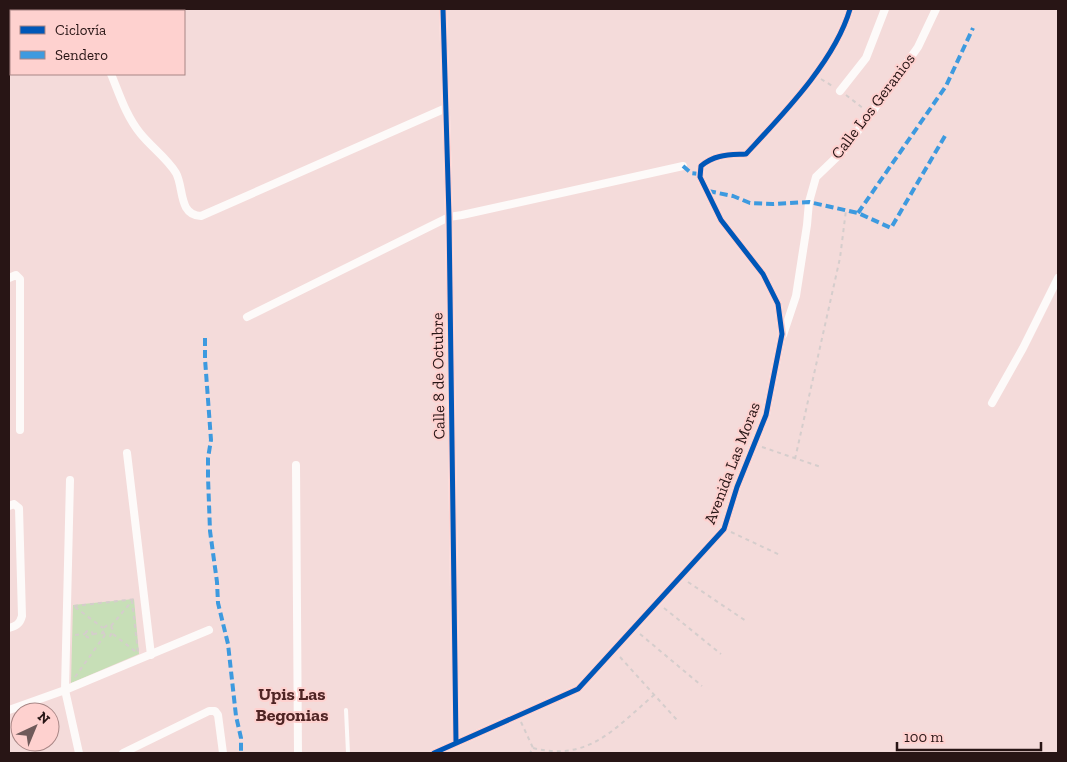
<svg xmlns="http://www.w3.org/2000/svg" width="1067" height="762" viewBox="0 0 1067 762" font-family="'Zilla Slab',serif">
<style>
.green{fill:#c7dfb7}
.lines{fill:none;stroke-linecap:round;stroke-linejoin:round}
.path{stroke:#d5cdcc;stroke-width:2;stroke-dasharray:4 4;stroke-linecap:butt}
.lane{stroke:#fdfaf9;stroke-width:4}
.street{stroke:#fdfaf9;stroke-width:8}
.quiet{stroke:#3d9adf;stroke-width:4;stroke-dasharray:8 4;stroke-linecap:butt}
.cycleway-casing{stroke:#fed1cf;stroke-width:8}
.cycleway{stroke:#0057b8;stroke-width:5}
.labels{text-anchor:middle;dominant-baseline:central;stroke-width:4;stroke-linejoin:round;paint-order:stroke}
.street-label{font-size:16px;fill:#281515;stroke:#fed1cf}
.neighbourhood-label{font-size:18px;font-weight:bold;fill:#4f2424;stroke:#fed1cf}
</style>
<rect width="100%" height="100%" fill="#f4dbda"/>
<path class="green" d="M134,599l5,55 -68,29 2,-78z"/>
<g class="lines">
<path class="path" d="M821,79l13,8
M846,95l18,14
M762,447l59,20
M795,459l45,-201 6,-48
M731,532l49,23
M688,582l58,39
M132,600l6,52
M74,606l62,-7
M75,607l28,21
M664,608l57,46
M111,626l21,-25
M85.5 634a3.5 3.5 0 1 1 7 0a3.5 3.5 0 1 1-7 0Z
M93,634l10,-1
M113,634l23,18
M640,634l62,52
M75,635l10,-1
M620,657l57,63
M75,677l30,-42 5,1 3,-5 -2,-5 -3,-1 -5,3 -1,2 3,5
M521,722l12,26 -3,5
M533,748c56,14 82,-20 121,-53"/>
<path class="lane" d="M346,710l2,43"/>
<path class="street" d="M84,9l1,2
M443,9l6,208 7,526
M111,74c8,19 15,42 29,59 11,14 27,25 36,40 8,14 2,42 25,43l245,-108
M840,91l26,-33 19,-49
M9,278l7,-3 4,4v151
M247,317l202,-100 13,-2 221,-49
M783,335l13,-39 11,-71 2,-23 7,-25 27,-26 32,-43 43,-61 18,-38
M992,403l31,-55 35,-70
M127,453l24,202
M296,465l2,288
M70,480l-5,210 144,-60
M9,506l5,-2 5,4 3,108c-2,8 -6,10 -13,12
M9,710l56,-20 14,63
M123,753l86,-42h6l3,4 5,38
M434,753l144,-64 146,-160 13,-42 29,-72 16,-81 -4,-30 -15,-30 -42,-54 -21,-43 1,-11c14,-12 28,-11 45,-12 37,-40 89,-93 104,-145"/>
<path class="quiet" d="M683,166l8,7 9,1
M708,191l25,5 17,7 23,1 36,-2 49,11 33,15 54,-92
M858,213l88,-127 27,-58
M205,338v21l6,81 -3,18v19l2,54 7,51 1,21 10,41 8,72 5,22v15"/>
<defs>
<path id="cycleway" d="M443,9l6,208 7,526
M434,753l144,-64 146,-160 13,-42 29,-72 16,-81 -4,-30 -15,-30 -42,-54 -21,-43 1,-11c14,-12 28,-11 45,-12 37,-40 89,-93 104,-145"/>
</defs>
<use href="#cycleway" class="cycleway-casing"/>
<use href="#cycleway" class="cycleway"/>
</g>
<g class="labels">
<g class="street-label">
<text transform="translate(873 106) rotate(-53)">Calle Los Geranios</text>
<text transform="translate(438 376) rotate(-91)">Calle 8 de Octubre</text>
<text transform="translate(732 463) rotate(-69)">Avenida Las Moras</text>
</g>
<g class="neighbourhood-label">
<text x="292" y="694">Upis Las<tspan x="292" dy="21">Begonias</tspan></text>
</g>
</g>
<rect width="1067" height="762" fill="none" stroke="#281515" stroke-width="20"/>
<rect x="10" y="10" width="175" height="65" fill="#fed1cf" stroke="#a88685"/>
<rect x="20" y="26" width="25" height="8" fill="#0057b8" stroke="#a88685"/>
<text x="55" y="35" font-size="15" fill="#281515">Ciclovía</text>
<rect x="20" y="51" width="25" height="8" fill="#3d9adf" stroke="#a88685"/>
<text x="55" y="60" font-size="15" fill="#281515">Sendero</text>
<g transform="translate(35 727) rotate(44)"><circle r="24" fill="#fed1cf" stroke="#a88685"/>
<path d="M0-4L9 19L0 12L-9 19Z" fill="#6f5a5a"/>
<text y="-8" font-size="14" font-weight="bold" text-anchor="middle" fill="#281515">N</text>
</g>
<path d="M897 742v8h144v-8" fill="none" stroke="#281515" stroke-width="2.5"/>
<text x="904" y="742" font-size="15" fill="#281515" stroke="#fed1cf" stroke-width="4" paint-order="stroke">100 m</text>
</svg>
